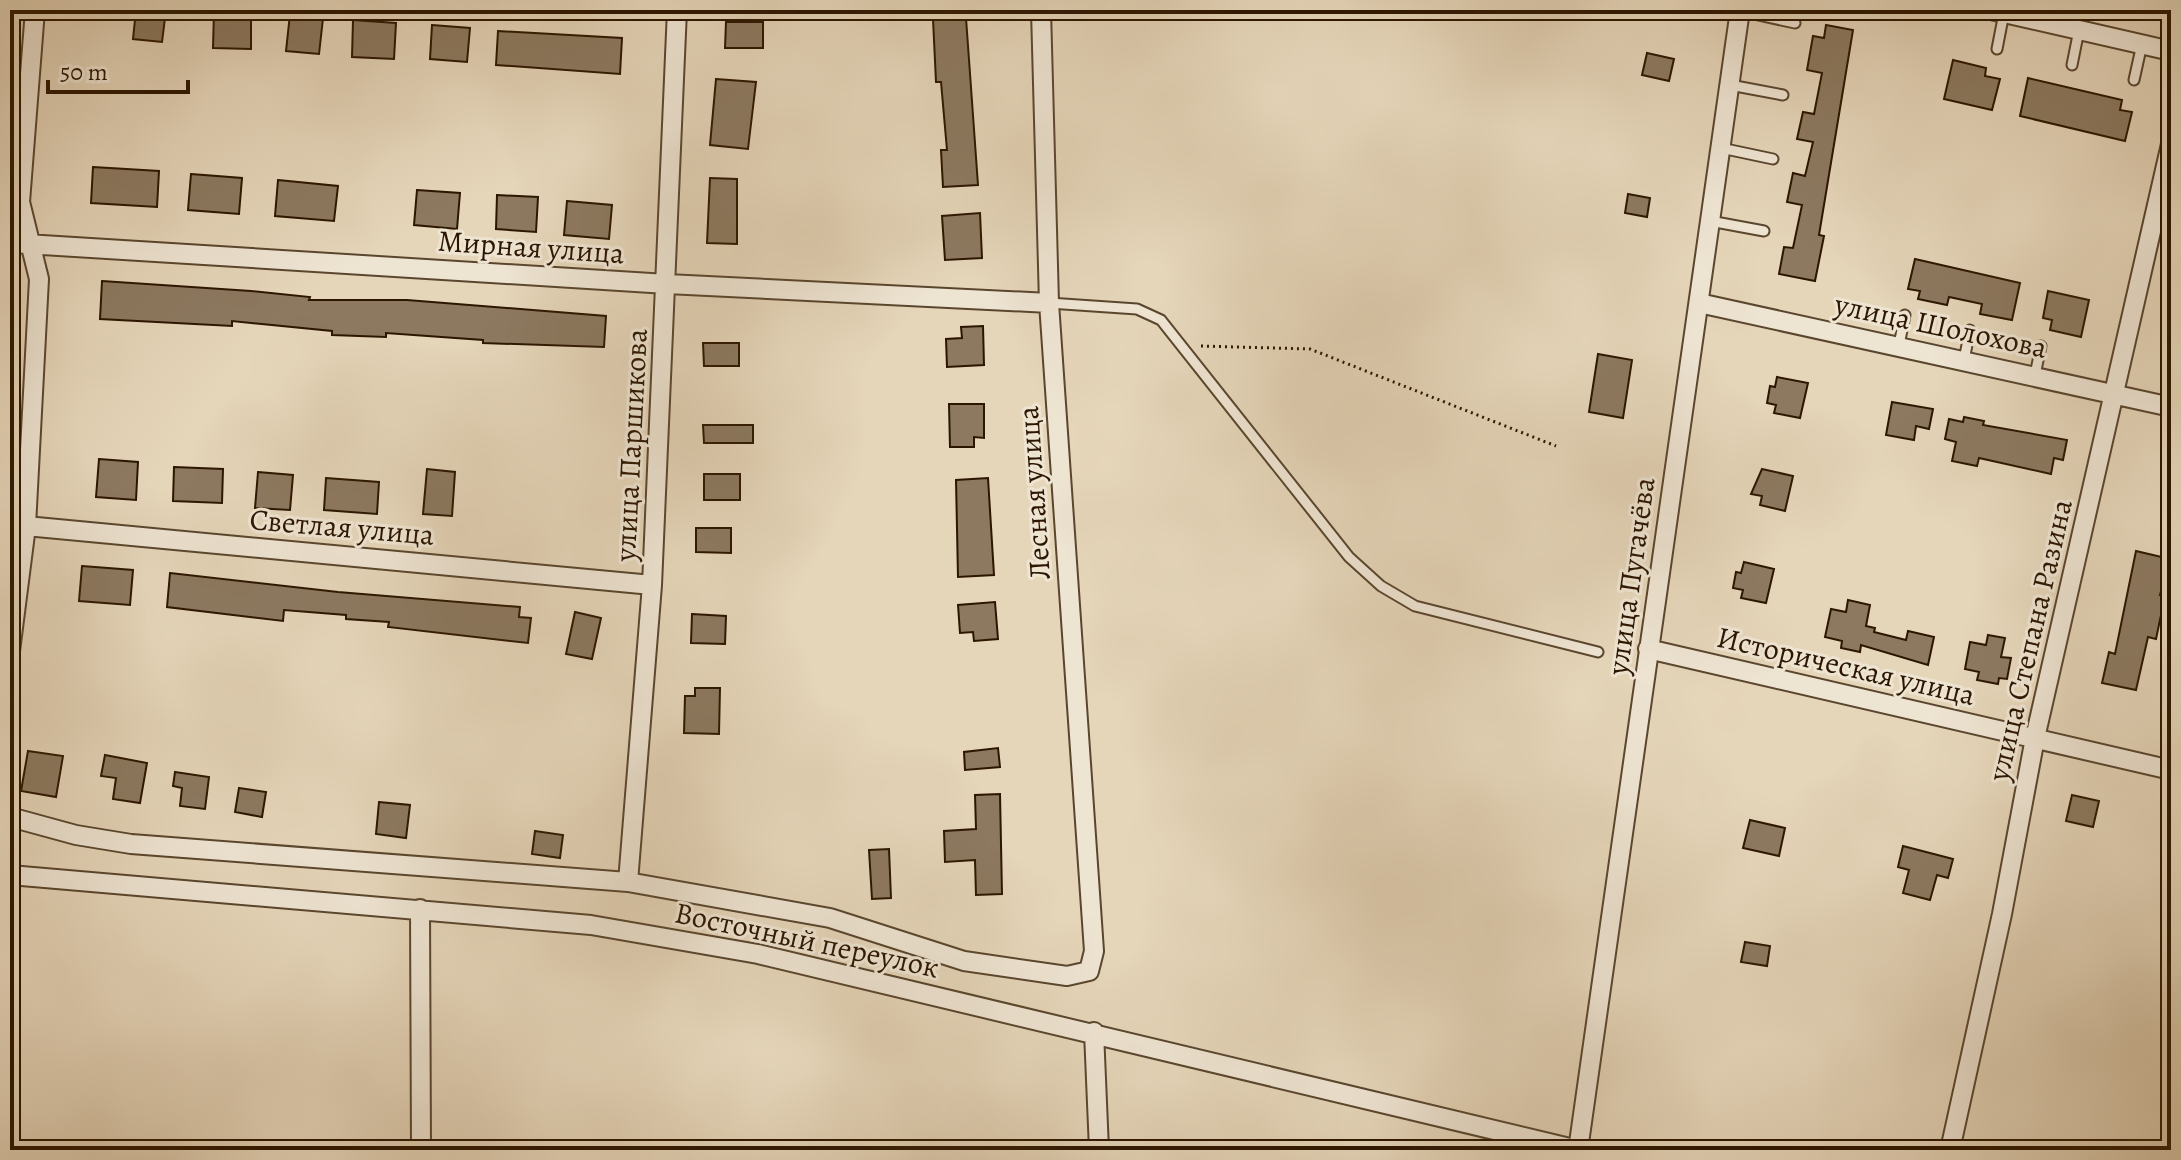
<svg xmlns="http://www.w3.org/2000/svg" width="2181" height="1160" viewBox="0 0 2181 1160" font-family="Alegreya,serif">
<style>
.building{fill:#8c7960;stroke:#2c1600;stroke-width:2}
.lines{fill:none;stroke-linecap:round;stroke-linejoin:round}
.lane-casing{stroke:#5a462e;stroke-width:13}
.street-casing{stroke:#5a462e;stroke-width:22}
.path{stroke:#2c1600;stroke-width:3;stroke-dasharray:2 4;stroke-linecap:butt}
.lane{stroke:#eee4d2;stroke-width:9}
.street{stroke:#eee4d2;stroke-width:18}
.labels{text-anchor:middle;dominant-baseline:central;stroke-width:6;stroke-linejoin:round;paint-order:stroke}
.street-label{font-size:30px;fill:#2c1600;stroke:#eee4d2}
</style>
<rect width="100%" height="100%" fill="#e5d5b9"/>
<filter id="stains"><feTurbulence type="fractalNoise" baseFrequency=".0025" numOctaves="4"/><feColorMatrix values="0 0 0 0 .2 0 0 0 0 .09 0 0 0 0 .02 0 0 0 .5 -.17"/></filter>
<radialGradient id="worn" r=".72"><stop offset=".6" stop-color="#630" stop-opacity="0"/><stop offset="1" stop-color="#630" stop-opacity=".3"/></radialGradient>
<path class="building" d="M136,10h30l-4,32 -29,-3z
M214,11l37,1v37l-38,-1z
M290,14l33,4 -4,36 -33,-3z
M966,18l12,167 -35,2 -2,-37h6l-6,-68h-5l-3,-63z
M353,20l43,3 -2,36 -42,-2z
M726,22h37v26h-38z
M432,25l38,3 -3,34 -37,-3z
M1826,25l27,5 -34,205 5,1 -9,45 -36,-7 5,-27 9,1 9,-43 -15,-3 6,-29 12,3 8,-34 -16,-3 6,-27 11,2 8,-41 -15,-3 6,-34 11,2z
M498,31l124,7 -2,36 -124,-9z
M1647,53l27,6 -5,22 -27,-6z
M1953,60l33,8 -1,8 15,3 -8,31 -48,-11z
M2028,78l94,22 -2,10 12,2 -7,29 -105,-25z
M716,79l40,3 -8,67 -38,-4z
M93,167l66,4 -2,36 -66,-4z
M191,174l51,4 -3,36 -51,-4z
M710,178l27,1v65l-30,-1z
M278,180l60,6 -4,35 -59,-5z
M417,190l43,3 -3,36 -43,-4z
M1628,194l22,4 -3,19 -22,-4z
M497,195l41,2 -2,35 -40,-3z
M567,201l45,4 -3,34 -45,-4z
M980,213l2,45 -37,2 -3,-44z
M1915,259l105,24 -8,37 -32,-6 2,-10 -33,-7 -2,8 -29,-6 2,-8 -12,-2z
M102,281l149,10 59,6 -1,3h98l199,16 -2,31 -121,-4v-3l-97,-7v4l-54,-2v-4l-100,-10v5l-132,-7z
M2048,291l41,9 -8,37 -31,-7 2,-10 -9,-2z
M983,326l1,39 -37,2 -1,-28 16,-1 -1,-11z
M703,343h36v23h-35z
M1598,354l34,6 -9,58 -34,-6z
M1777,377l31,6 -8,35 -26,-5 2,-8 -9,-2 3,-17 5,1z
M1892,402l41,7 -4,20 -13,-3 -2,14 -28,-5z
M949,404h35v34l-10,-1v10h-24z
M1964,417l20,4 -1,4 84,15 -4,20 -9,-2 -3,16 -72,-16 -2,8 -25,-5 4,-19 -11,-3 4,-20 14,3z
M703,425h50v18h-49z
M99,459l39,3 -2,38 -40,-3z
M174,467l49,2 -1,34 -49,-2z
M427,469l28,3 -3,44 -29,-2z
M1762,469l31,7 -8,35 -25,-6 2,-9 -11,-2z
M258,472l35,3 -3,35 -35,-2z
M704,474h36v26h-36z
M326,478l53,4 -2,32 -53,-4z
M988,478l6,97 -36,2 -2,-97z
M696,528h35v25l-35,-1z
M2136,551l34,8 -10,36 5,1 -9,43 -8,-2 -12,53 -34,-7 7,-31 6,2z
M1744,562l30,7 -8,34 -25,-5 2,-8 -10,-2 3,-16 5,1z
M82,566l51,4 -3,35 -51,-4z
M170,573l168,19 182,15 -1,10 12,1 -3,25 -140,-16 1,-5 -43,-3v-4l-62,-5 -1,11 -116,-14z
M1848,600l22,5 -4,21 9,2 -1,4 32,8 2,-9 26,6 -6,28 -67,-20 -1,7 -19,-4 1,-7 -17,-4 6,-28 15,3z
M995,602l3,37 -24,2 -1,-9 -13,1 -2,-28z
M575,612l26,6 -9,41 -26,-5z
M692,614l34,2 -1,28 -34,-1z
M1988,635l17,3 -4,19 10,1 -4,21 -8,-1 -1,6 -21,-4 2,-8 -14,-3 5,-27 16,3z
M695,688h25l-1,46 -35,-1 1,-37h10z
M998,748l2,19 -35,3 -1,-18z
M28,751l35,5 -7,41 -35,-6z
M105,755l42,8 -7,40 -27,-4 3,-21 -15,-2z
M175,772l34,5 -4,32 -25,-3 2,-18 -9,-2z
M239,788l27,4 -4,25 -27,-5z
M1000,794l2,100 -26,1 -1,-35 -30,2 -1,-31 32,-2 -1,-34z
M2072,795l27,6 -6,26 -27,-6z
M379,802l31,3 -4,33 -30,-4z
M1750,820l35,8 -6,28 -36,-8z
M535,831l28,4 -3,23 -28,-4z
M1903,846l50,13 -5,19 -11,-3 -7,25 -27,-7 6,-23 -11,-3z
M889,849l2,49 -19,1 -3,-49z
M1745,942l25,4 -3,20 -26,-4z"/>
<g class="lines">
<defs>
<path id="lane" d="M1740,11l55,12
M1997,49l7,-36
M2072,65l7,-35
M2134,80l8,-36
M1730,85l53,10
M1721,148l52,11
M1710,221l54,10
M1049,303l88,6 24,11 188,237 32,29 34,20 183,46
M1899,345l6,-30
M1964,360l6,-30
M2035,375l6,-29"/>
<path id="street" d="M1991,10l180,41
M10,243l657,41 382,19
M1699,303l472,104
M26,526l626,59
M1648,649l523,121
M10,651l16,-125 13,-247 -19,-77 15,-192
M10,817l66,18 55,9 497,38 202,36 134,43 103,15 22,-5 5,-20 -45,-648 -8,-293
M10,875l581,50 167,29 820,196
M628,882l24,-297 25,-575
M420,909l1,241
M1094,1032l5,118
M1578,1150l162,-1140
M1950,1150l52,-236 33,-176 136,-594"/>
</defs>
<use href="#lane" class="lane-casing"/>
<use href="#street" class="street-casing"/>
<path class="path" d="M1201,346l109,3 246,97"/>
<use href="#lane" class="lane"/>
<use href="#street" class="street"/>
</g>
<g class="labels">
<g class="street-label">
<text transform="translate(531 247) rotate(4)">Мирная улица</text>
<text transform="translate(1941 326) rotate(12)">улица Шолохова</text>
<text transform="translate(631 445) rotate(-87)">улица Паршикова</text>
<text transform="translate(1034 493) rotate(-94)">Лесная улица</text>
<text transform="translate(342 527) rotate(5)">Светлая улица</text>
<text transform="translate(1631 576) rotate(-82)">улица Пугачёва</text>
<text transform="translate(2030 640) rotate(-77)">улица Степана Разина</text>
<text transform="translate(1846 666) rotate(13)">Историческая улица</text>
<text transform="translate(807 940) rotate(12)">Восточный переулок</text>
</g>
</g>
<rect width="2181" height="1160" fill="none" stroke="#e5d5b9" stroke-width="40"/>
<rect x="12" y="12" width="2157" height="1136" fill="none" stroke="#2c1600" stroke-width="4"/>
<rect x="20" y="20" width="2141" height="1120" fill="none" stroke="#2c1600" stroke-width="2"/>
<path d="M48 80v12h140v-12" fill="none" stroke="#2c1600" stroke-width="4"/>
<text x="60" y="80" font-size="24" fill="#2c1600" stroke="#eee4d2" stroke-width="6" paint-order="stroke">50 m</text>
<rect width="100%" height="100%" filter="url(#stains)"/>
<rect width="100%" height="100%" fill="url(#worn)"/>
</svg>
